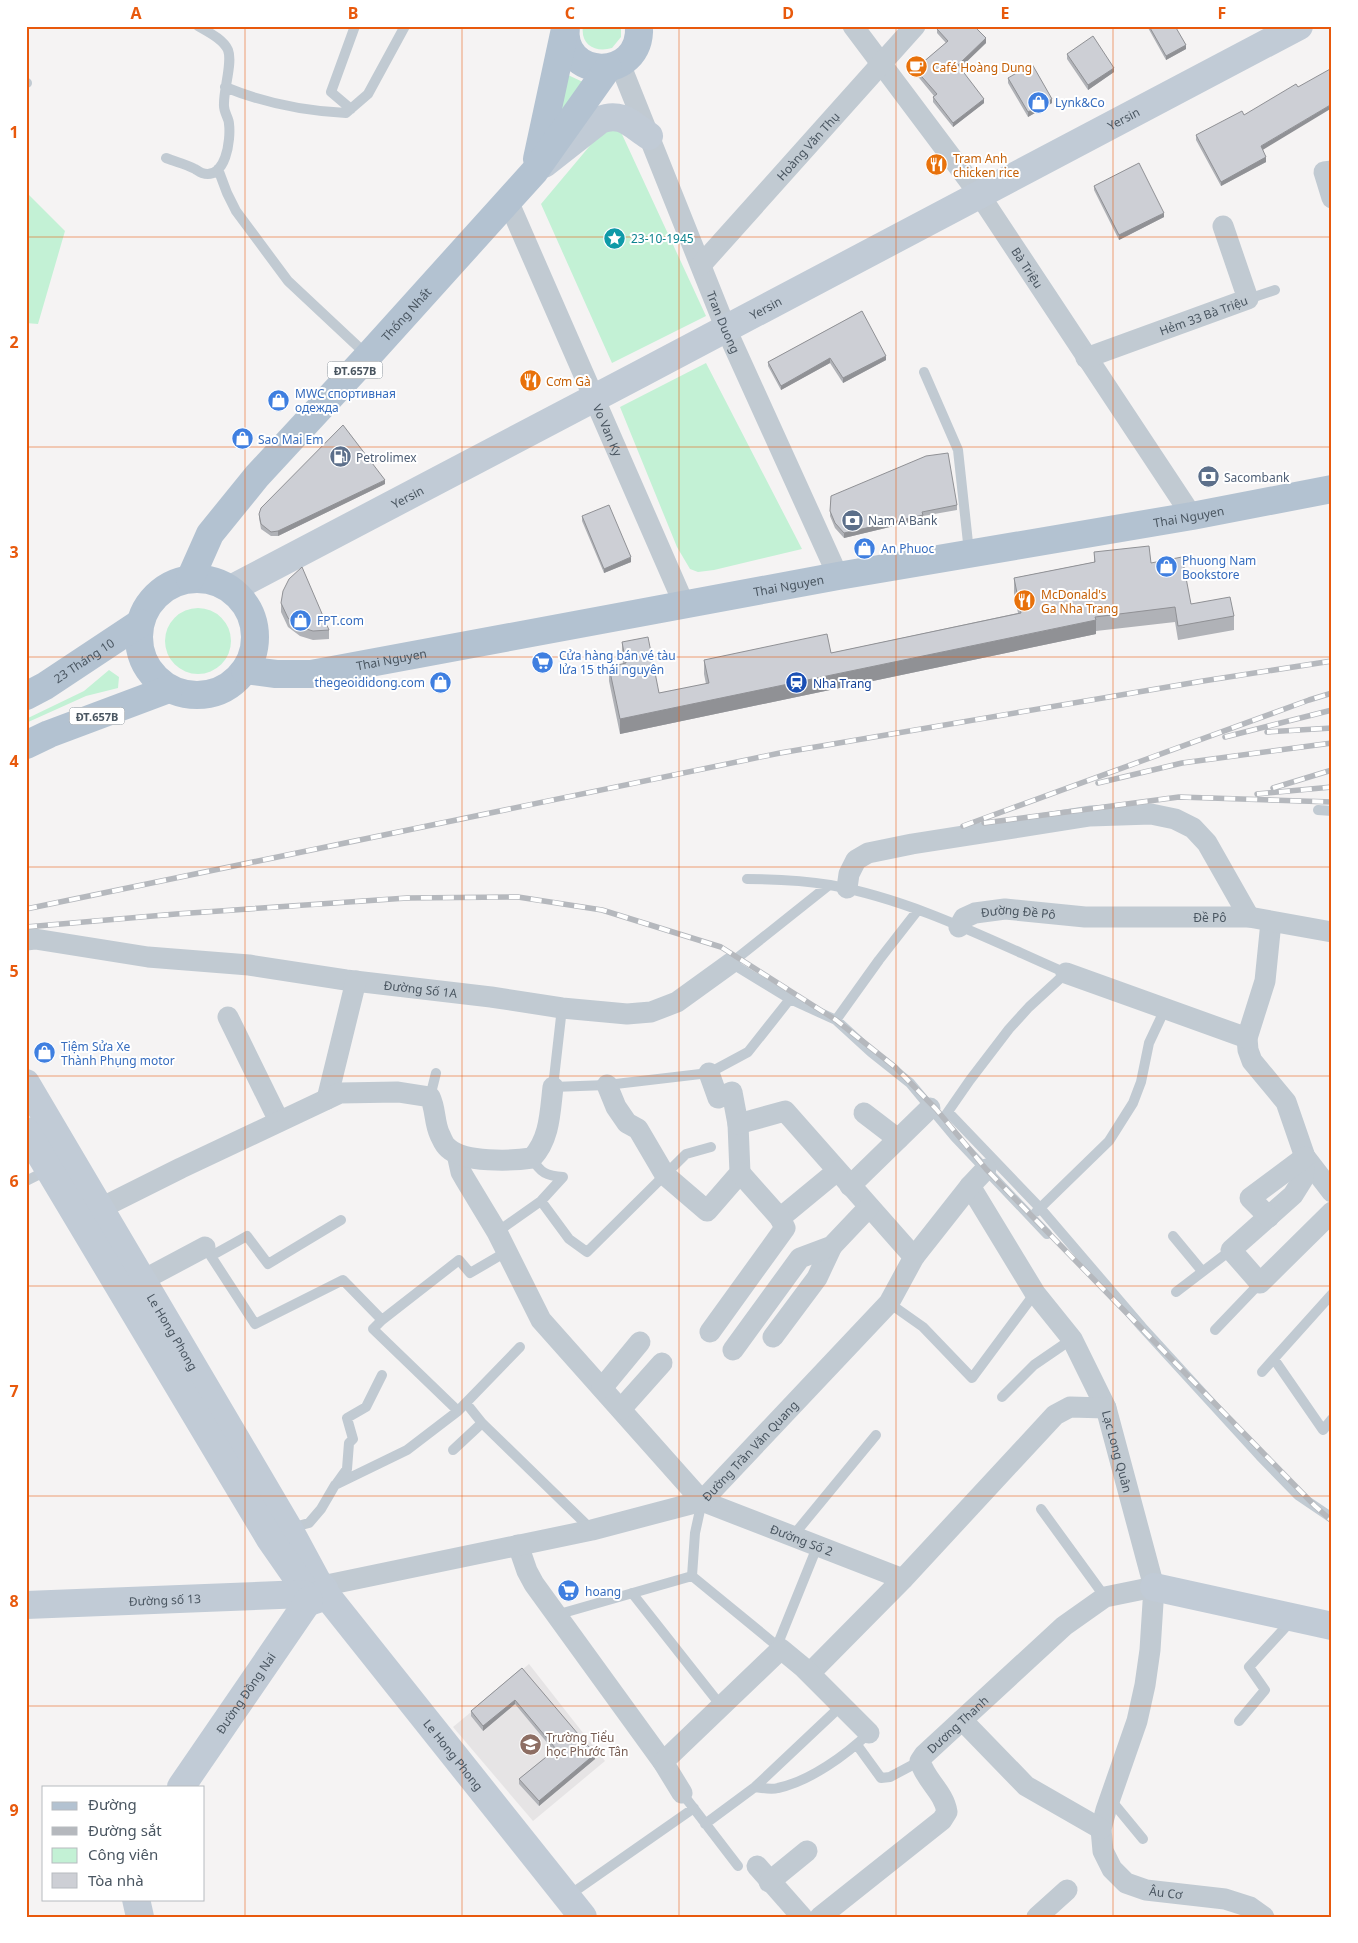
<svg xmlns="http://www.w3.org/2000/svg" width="1358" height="1943" viewBox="0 0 1358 1943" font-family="'Noto Sans',sans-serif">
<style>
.education{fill:#e6e4e5}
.green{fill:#c3f1d5}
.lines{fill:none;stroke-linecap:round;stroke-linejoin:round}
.lane{stroke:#c1cad2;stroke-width:10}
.street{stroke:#c1cad2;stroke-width:21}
.secondary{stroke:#c1cbd6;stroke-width:28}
.primary{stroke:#b3c2d1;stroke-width:28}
.rail-casing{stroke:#b5b8bd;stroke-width:5.5}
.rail{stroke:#fff;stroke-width:4;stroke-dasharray:11;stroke-linecap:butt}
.wall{fill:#b0b2b7}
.shaded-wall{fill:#909195}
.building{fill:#cdcfd5;stroke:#909195}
.grid{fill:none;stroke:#e8590c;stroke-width:1;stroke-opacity:0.55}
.labels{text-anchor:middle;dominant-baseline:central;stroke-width:4;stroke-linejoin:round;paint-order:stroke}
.shield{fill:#fff;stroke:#808990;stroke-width:1}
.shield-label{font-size:11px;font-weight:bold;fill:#4a5661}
.food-label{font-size:12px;fill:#c56008;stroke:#fff;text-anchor:start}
.shop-label{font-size:12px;fill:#366cbe;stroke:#fff;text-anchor:start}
.street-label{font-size:12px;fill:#4a5661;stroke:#fff}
.culture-label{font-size:12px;fill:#0d838f;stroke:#fff;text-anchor:start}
.service-label{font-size:12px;fill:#4e5e75;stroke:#fff;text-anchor:start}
.transit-label{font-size:12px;fill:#164399;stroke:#fff;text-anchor:start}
.education-label{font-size:12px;fill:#785e54;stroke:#fff;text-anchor:start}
.neatline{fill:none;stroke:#e8590c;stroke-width:2}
.grid-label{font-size:16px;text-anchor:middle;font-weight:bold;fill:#e8590c}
</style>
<rect width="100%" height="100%" fill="#f5f3f3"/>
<path class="education" d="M529,1664l76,97 -72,60 -80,-94z"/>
<path class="green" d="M583,26h38v11l-9,11c-16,5 -32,-3 -29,-22z
M568,75l17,8 -28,36z
M614,117l92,199 -94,47 -71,-159z
M26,192l39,39 -27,93 -12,-1z
M706,363l96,186 -88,21 -16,2 -8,-3 -13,-22 -57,-140z
M165 641a33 33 0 1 1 66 0a33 33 0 1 1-66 0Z
M109,670l10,7 -1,11 -32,8 -60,27v-4l58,-28z"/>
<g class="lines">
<path class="lane" d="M26,83h1
M225,87c39,16 79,24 121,26l22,-19 37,-68
M351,109l-20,-17 24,-66
M166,158c10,4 20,6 29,11 2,1 4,3 7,4 24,8 29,-34 27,-49 0,-6 -5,-11 -5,-18 -1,-16 9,-43 4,-56 -5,-11 -20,-18 -30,-24
M218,169l9,24 9,18 52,70 79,74
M1248,299l27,-9
M924,372l34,78 11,102
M1318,810l14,1
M747,879c28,0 56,1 83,6 83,15 160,55 236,88l-37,34 -20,22 -39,51 -25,36
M829,885l-98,78 59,36 46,21 35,32 39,31 45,54 92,97
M562,1008l-9,79 54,-2 102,-12 39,-21 42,-53
M836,1020l43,-60 39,-50
M430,1097l6,-24
M949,1113l92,96 101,118 118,129 38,39 34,23
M532,1158c8,15 15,18 31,19
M26,1181l22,-11
M541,1201l28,38 18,13 99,-98 25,-7
M1036,1212l73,-71 24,-38 8,-21 8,-39 16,-34
M497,1232l44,-31 22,-24
M1173,1236l29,35
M205,1247l50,77 88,-44 39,40
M211,1256l36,-20 21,28 73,-44
M1176,1292l55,-42
M889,1303l34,24 49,51 63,-85
M1215,1330l45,-47
M1274,1359l49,71 9,-11
M1262,1372l70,-78
M1002,1397l32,-32 38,-26
M466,1403l16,20 110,107
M458,1411l-85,-82 9,-9 77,-60 11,13 36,-21
M453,1450l29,-27
M337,1483l10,-14 2,-26 4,-4 -6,-21 19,-11 16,-32
M1041,1509l64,88
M290,1528l19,-5 12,-14 14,-24 72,-35 51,-39 62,-64
M792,1537l84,-102
M692,1576l3,-43 7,-32
M632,1593l90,114
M556,1615l136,-39 89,73
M777,1646l40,-99
M1239,1721l26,-31 -16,-23 43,-47
M857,1745l24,33 9,-1 30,-16
M755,1787c7,1 16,3 23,1 32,-7 68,-33 91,-55
M682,1793l56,73
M1110,1799l33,40
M705,1824l50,-37 87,-82
M568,1896l126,-88"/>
<g class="street">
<path id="s1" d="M853,26l126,168 213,322"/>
<path id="s2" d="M620,64l106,265 112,247"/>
<path d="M1332,171l-8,1 8,26"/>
<path id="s3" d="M508,201l176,403"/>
<path id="s4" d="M701,265l214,-239"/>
<path id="s5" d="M1086,358l162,-59 -25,-73"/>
<path d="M847,888l2,-14 7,-14 12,-7 44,-9 178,-28 61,-2 24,5 18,9 14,15 42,74"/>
<path d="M1271,922l-6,59 -18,57 1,12 4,11 34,41 19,55 27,35"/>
<path id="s6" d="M959,927l5,-9 11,-5 30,-4 80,8h164l83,15"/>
<path id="s7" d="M26,940l9,-1 113,18 101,8 97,15 145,17 71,11 65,6 24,-2 26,-10 54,-39"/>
<path d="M1066,973l181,65"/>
<path d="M228,1017l51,104"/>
<path d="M607,1085l9,22 11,16 11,6 27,46 42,36 33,-38 -2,-49 -6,-32 -14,6 -9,-25"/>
<path d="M327,1099l29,-118"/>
<path d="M864,1113l34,26"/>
<path d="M738,1124l47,-13 129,146"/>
<path id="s8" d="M457,1154l4,18 4,7 32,53 44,88 161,181 201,78"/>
<path d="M1305,1157l-2,22 -10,16 -62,55 29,33 72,-71"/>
<path d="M850,1186l80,-78"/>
<path id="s9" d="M970,1186l65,107 37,46 34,69 48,179 -4,63 -5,35 -8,36 -31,89 -5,19 2,22 9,18 14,14 20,7 79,9 25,8 14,10"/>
<path d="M101,1208l80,-40 159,-75 58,-1 32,5c6,12 4,26 10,38 2,4 4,10 8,13 16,15 64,13 84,10 18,-19 18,-46 21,-71"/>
<path d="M1269,1217l-19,-19 55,-41"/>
<path d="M780,1218l57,-47"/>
<path d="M143,1280l62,-33"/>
<path d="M710,1332l75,-104 -5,-10 -40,-45"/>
<path d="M773,1337l44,-59 15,-32"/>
<path d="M733,1350l67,-92 32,-12 37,-39"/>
<path d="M602,1388l38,-46"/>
<path d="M621,1409l41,-46"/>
<path d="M518,1545l9,26 7,13 129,178 19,31"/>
<path id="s10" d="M322,1586l270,-56 110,-29 187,-198 25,-46 56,-71 16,-17"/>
<path d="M810,1673l93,-94 152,-164 15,-8 36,1"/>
<path d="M962,1720l64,66 75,43"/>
<path d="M663,1762l118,-113 23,19 65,65"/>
<path d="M757,1866l45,51"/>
<path d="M769,1882l38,-31"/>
<path id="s11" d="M820,1917l122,-97 5,-8c-3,-20 -22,-32 -27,-51l4,-6 140,-129 41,-29 49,-10"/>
<path d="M1037,1917l30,-27"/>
</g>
<g class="secondary">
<path d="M544,164l56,-44c21,-9 32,5 49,16"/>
<path id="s12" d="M231,589c357,-186 711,-376 1068,-563"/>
<path id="s13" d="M26,1083l263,446 28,52 7,8 -3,9 -9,3 -6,-3 -2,-9 4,-5 9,-3"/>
<path d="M26,1131l244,408 32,46"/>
<path d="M1154,1587l178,39"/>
<path id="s14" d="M324,1592l259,325"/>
<path id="s15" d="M26,1605l278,-11"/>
<path id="s16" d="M181,1787l128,-187"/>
<path d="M136,1899l4,18"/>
</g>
<g class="primary">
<path d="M566,26c-7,54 76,57 73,0"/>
<path d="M537,159l28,-130"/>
<circle cx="197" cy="637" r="58"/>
<path id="s17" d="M190,579l20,-45 47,-58 111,-120 167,-185 73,-103"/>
<path id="s18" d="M245,670l31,4h35l527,-98 354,-60 140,-27"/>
<path id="s19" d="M26,696l19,-10 95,-63"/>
<path d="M26,745l23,-11 120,-45"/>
</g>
<defs>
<path id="rail" d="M1267,732l65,-4
M1225,737l107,-27
M1098,783l84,-20 150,-20
M1273,788l59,-18
M1257,794l75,-7
M984,823l195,-26 153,5
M963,826l346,-126 23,-7
M26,909l754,-156 423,-72 129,-20
M26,927l150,-13 231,-16 111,-1 84,13 119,37 115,73 59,47 41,42 50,60 329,337 17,15"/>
</defs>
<use href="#rail" class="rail-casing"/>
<use href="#rail" class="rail"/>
</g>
<path class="wall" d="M1147,26h28l11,23 -20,11z
M937,29l49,14 -26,25 24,35 -31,24 -20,-25v-5l1,-1 -19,-23v-4l31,-26 -9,-10z
M1067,54l47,18 -26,18 -21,-31z
M1008,78l44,25 -24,14 -20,-34z
M1196,135l66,15 4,12 -45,24 -25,-46z
M1094,186l70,31 -45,23 -25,-50z
M862,311l24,49 -43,23 -13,-20 -49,27 -13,-24v-4z
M385,484l-107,52h-7l-10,-7 -2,-11v-4z
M831,496l126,9v5l-34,6v3l-79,19 -9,-10 -5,-12z
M582,516l49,46 -27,11 -22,-52z
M1094,552l57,11 40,41 43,12v14l-56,10 -3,-18 -79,9v3l-476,100 -11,-53v-14l14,-3 -1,-8v-14l37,51 47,-9 -2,-10v-14l127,-7 187,-40 -4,-20v-15l80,-16z
M281,603l48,27v9l-16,1 -13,-4 -12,-9 -7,-15z
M522,1668l73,91 -56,47 -20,-22v-5l35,-28 -39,-47 -32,27 -12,-15v-5z"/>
<path class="shaded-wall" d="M986,38v5l-28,27v-5z
M1186,45v4l-20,11v-4z
M1114,68v4l-26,18v-5z
M984,99v4l-31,24v-4z
M1052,99v4l-24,14v-5z
M1332,104v4l-71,43v-5z
M1266,157v5l-45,24v-4z
M1164,213v4l-45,23v-5z
M886,356v4l-43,23v-5z
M830,358v5l-49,27v-4z
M385,480v4l-107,52v-5z
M923,515v4l-79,19v-5z
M631,557v5l-27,11v-4z
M1096,620v14l-476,100v-15z
M515,1700v4l-32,27v-5z
M595,1754v5l-56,47v-5z"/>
<path class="building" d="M939,26h35l12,12 -28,27 26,34 -31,24 -20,-26 4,-3 -22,-25 33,-28 -11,-12z
M1149,26h26l11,19 -20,11z
M1093,36l21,32 -26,17 -21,-31z
M1032,64l20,35 -24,13 -20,-34z
M1332,68v36l-71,42 5,11 -45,25 -25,-47 46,-24 2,4 52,-31 2,3z
M1139,163l25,50 -45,22 -25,-49z
M862,311l24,45 -43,22 -13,-20 -49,28 -13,-24z
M343,425l42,55 -107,51 -7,1 -10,-8 -2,-10 2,-6z
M948,453l9,52 -35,7 1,3 -79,18 -9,-10 -5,-12 1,-15 95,-40z
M609,505l22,52 -27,12 -22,-53z
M1149,546l2,17 31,-6 9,47 39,-7 4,19 -56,10 -3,-19 -80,10 1,3 -476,99 -11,-52 17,-4 -4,-21 26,-5 11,56 50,-10 -5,-23 123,-26 4,19 190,-40 -7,-35 81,-16 -1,-10z
M302,567l27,63 -16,1 -13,-4 -12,-9 -7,-15 2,-12 6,-12z
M522,1668l73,86 -56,47 -20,-22 37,-30 -41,-49 -32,26 -12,-15z"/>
<path class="grid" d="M245,26v1891M462,26v1891M679,26v1891M896,26v1891M1113,26v1891M26,237h1306M26,447h1306M26,657h1306M26,867h1306M26,1076h1306M26,1286h1306M26,1496h1306M26,1706h1306"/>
<defs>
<symbol id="cafe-disc" viewBox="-11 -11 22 22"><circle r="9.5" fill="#e8710a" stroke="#fff"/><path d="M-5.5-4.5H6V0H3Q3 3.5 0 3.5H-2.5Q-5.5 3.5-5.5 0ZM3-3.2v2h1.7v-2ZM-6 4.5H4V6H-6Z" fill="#fff"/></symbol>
<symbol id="shop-disc" viewBox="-11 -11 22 22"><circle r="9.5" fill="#3f7fe0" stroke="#fff"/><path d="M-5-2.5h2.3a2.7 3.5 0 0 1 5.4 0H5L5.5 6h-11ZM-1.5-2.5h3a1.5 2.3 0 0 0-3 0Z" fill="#fff"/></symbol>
<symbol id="restaurant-disc" viewBox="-11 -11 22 22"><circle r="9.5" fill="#e8710a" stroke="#fff"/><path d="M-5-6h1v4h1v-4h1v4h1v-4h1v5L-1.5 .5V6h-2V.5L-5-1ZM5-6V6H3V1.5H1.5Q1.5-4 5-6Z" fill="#fff"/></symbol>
<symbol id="sight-disc" viewBox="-11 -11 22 22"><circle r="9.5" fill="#0f9aa8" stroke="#fff"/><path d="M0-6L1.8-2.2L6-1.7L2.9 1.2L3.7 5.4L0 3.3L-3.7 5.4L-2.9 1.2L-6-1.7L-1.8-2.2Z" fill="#fff"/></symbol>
<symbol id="fuel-disc" viewBox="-11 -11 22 22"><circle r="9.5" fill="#5c6f8a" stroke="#fff"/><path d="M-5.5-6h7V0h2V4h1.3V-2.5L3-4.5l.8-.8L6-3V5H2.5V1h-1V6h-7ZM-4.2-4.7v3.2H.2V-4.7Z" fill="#fff"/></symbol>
<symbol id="bank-disc" viewBox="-11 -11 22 22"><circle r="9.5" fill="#5c6f8a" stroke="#fff"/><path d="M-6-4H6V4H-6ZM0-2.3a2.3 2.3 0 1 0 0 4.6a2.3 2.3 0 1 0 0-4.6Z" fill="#fff"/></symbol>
<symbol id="supermarket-disc" viewBox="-11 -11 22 22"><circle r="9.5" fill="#3f7fe0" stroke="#fff"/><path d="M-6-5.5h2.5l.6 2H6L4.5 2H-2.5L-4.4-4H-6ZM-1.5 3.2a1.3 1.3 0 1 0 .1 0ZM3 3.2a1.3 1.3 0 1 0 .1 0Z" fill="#fff"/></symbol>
<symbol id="station-disc" viewBox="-11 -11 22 22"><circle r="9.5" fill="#1a4fb4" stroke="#fff"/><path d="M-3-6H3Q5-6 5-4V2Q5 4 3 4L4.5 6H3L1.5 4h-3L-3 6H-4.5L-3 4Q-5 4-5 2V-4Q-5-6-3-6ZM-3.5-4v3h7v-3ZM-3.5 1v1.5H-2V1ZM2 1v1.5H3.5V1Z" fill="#fff"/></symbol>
<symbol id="school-disc" viewBox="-11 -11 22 22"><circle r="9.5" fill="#8d6e63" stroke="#fff"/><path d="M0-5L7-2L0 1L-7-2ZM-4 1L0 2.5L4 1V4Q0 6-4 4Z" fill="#fff"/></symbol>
</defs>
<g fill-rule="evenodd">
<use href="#cafe-disc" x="904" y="54" width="25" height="25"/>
<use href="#shop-disc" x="1026" y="90" width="25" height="25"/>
<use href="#restaurant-disc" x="924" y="152" width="25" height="25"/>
<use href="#sight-disc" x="602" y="226" width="25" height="25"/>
<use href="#restaurant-disc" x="518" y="368" width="25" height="25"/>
<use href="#shop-disc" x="266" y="388" width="25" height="25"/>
<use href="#shop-disc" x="230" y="426" width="25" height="25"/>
<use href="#fuel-disc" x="328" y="444" width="25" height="25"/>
<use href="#bank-disc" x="1196" y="464" width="25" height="25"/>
<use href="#bank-disc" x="840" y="508" width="25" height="25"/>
<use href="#shop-disc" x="852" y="536" width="25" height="25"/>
<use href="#shop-disc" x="1154" y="554" width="25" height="25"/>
<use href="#restaurant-disc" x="1012" y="588" width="25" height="25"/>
<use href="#shop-disc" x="288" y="608" width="25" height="25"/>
<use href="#supermarket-disc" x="530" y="650" width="25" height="25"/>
<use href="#shop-disc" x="428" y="670" width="25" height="25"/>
<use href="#station-disc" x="784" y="670" width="25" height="25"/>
<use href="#shop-disc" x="32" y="1040" width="25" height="25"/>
<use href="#supermarket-disc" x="556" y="1578" width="25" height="25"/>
<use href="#school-disc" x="518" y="1732" width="25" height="25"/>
</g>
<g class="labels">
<g class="shield">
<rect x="327.5" y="361.5" width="55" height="17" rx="4"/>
<rect x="69.5" y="707.5" width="55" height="17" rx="4"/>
</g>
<g class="shield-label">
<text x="355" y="370">ĐT.657B</text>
<text x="97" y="716">ĐT.657B</text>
</g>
<g class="food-label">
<text x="932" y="67">Café Hoàng Dung</text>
<text x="953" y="158">Tram Anh<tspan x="953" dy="14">chicken rice</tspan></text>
<text x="546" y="381">Cơm Gà</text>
<text x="1041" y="594">McDonald's<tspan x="1041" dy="14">Ga Nha Trang</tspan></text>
</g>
<g class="shop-label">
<text x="1055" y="102">Lynk&amp;Co</text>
<text x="295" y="393">MWC спортивная<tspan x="295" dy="14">одежда</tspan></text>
<text x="258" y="439">Sao Mai Em</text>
<text x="881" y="548">An Phuoc</text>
<text x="1182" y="560">Phuong Nam<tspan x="1182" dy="14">Bookstore</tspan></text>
<text x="317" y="620">FPT.com</text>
<text x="559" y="655">Cửa hàng bán vé tàu<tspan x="559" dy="14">lửa 15 thái nguyên</tspan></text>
<text x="425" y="682" text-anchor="end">thegeoididong.com</text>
<text x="61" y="1046">Tiệm Sửa Xe<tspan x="61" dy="14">Thành Phụng motor</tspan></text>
<text x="585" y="1591">hoang</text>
</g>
<g class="street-label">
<text stroke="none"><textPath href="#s12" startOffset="1009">Yersin</textPath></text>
<text stroke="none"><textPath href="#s4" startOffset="160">Hoàng Văn Thụ</textPath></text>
<text stroke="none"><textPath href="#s1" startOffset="298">Bà Triệu</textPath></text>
<text stroke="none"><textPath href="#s12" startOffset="604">Yersin</textPath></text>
<text stroke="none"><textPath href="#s17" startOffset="344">Thống Nhất</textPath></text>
<text stroke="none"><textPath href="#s5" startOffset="125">Hẻm 33 Bà Triệu</textPath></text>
<text stroke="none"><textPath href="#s2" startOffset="278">Tran Duong</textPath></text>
<text stroke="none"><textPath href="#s3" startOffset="250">Vo Van Ky</textPath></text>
<text stroke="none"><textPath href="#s12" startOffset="199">Yersin</textPath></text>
<text stroke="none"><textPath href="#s18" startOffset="958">Thai Nguyen</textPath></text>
<text stroke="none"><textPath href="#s18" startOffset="552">Thai Nguyen</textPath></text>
<text stroke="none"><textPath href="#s18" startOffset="148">Thai Nguyen</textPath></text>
<text stroke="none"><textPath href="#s19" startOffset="68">23 Tháng 10</textPath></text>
<text stroke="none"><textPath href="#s6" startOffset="66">Đường Đề Pô</textPath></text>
<text stroke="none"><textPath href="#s6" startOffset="258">Đề Pô</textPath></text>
<text stroke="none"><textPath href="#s7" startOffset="398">Đường Số 1A</textPath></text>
<text stroke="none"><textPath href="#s13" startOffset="289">Le Hong Phong</textPath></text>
<text stroke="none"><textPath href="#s10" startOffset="459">Đường Trần Văn Quang</textPath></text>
<text stroke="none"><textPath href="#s9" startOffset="306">Lạc Long Quân</textPath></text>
<text stroke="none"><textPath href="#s8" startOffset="536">Đường Số 2</textPath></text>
<text stroke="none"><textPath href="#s15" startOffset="139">Đường số 13</textPath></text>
<text stroke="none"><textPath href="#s16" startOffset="114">Đường Đồng Nai</textPath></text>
<text stroke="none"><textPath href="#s11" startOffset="276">Dương Thanh</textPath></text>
<text stroke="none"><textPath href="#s14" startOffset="208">Le Hong Phong</textPath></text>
<text stroke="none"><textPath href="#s9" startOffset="799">Âu Cơ</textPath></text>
</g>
<g class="culture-label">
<text x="631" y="238">23-10-1945</text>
</g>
<g class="service-label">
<text x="356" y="457">Petrolimex</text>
<text x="1224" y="477">Sacombank</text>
<text x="868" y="520">Nam A Bank</text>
</g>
<g class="transit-label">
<text x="813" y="683">Nha Trang</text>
</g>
<g class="education-label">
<text x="546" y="1737">Trường Tiểu<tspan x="546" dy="14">học Phước Tân</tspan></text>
</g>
</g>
<rect width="1358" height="1943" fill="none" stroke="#ffffff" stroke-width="55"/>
<rect x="42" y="1786" width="162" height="115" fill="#ffffff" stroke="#b7bbc0"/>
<rect x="52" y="1802" width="25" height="8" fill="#b3c2d1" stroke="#b7bbc0"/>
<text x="88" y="1810" font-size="15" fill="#4a5661">Đường</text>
<rect x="52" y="1827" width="25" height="8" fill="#b5b8bd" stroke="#b7bbc0"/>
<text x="88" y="1836" font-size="15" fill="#4a5661">Đường sắt</text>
<rect x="52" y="1848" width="25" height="15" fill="#c3f1d5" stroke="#b7bbc0"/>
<text x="88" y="1860" font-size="15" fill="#4a5661">Công viên</text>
<rect x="52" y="1873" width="25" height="15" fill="#cdcfd5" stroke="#b7bbc0"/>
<text x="88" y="1886" font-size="15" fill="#4a5661">Tòa nhà</text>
<rect x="28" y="28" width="1302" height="1888" class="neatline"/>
<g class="grid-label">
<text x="136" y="19">A</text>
<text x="353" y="19">B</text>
<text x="570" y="19">C</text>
<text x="788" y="19">D</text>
<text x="1005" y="19">E</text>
<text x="1222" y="19">F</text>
<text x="14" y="138">1</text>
<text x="14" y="348">2</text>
<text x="14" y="558">3</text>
<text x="14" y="767">4</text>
<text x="14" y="977">5</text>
<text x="14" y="1187">6</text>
<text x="14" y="1397">7</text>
<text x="14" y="1607">8</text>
<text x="14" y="1816">9</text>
</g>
</svg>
